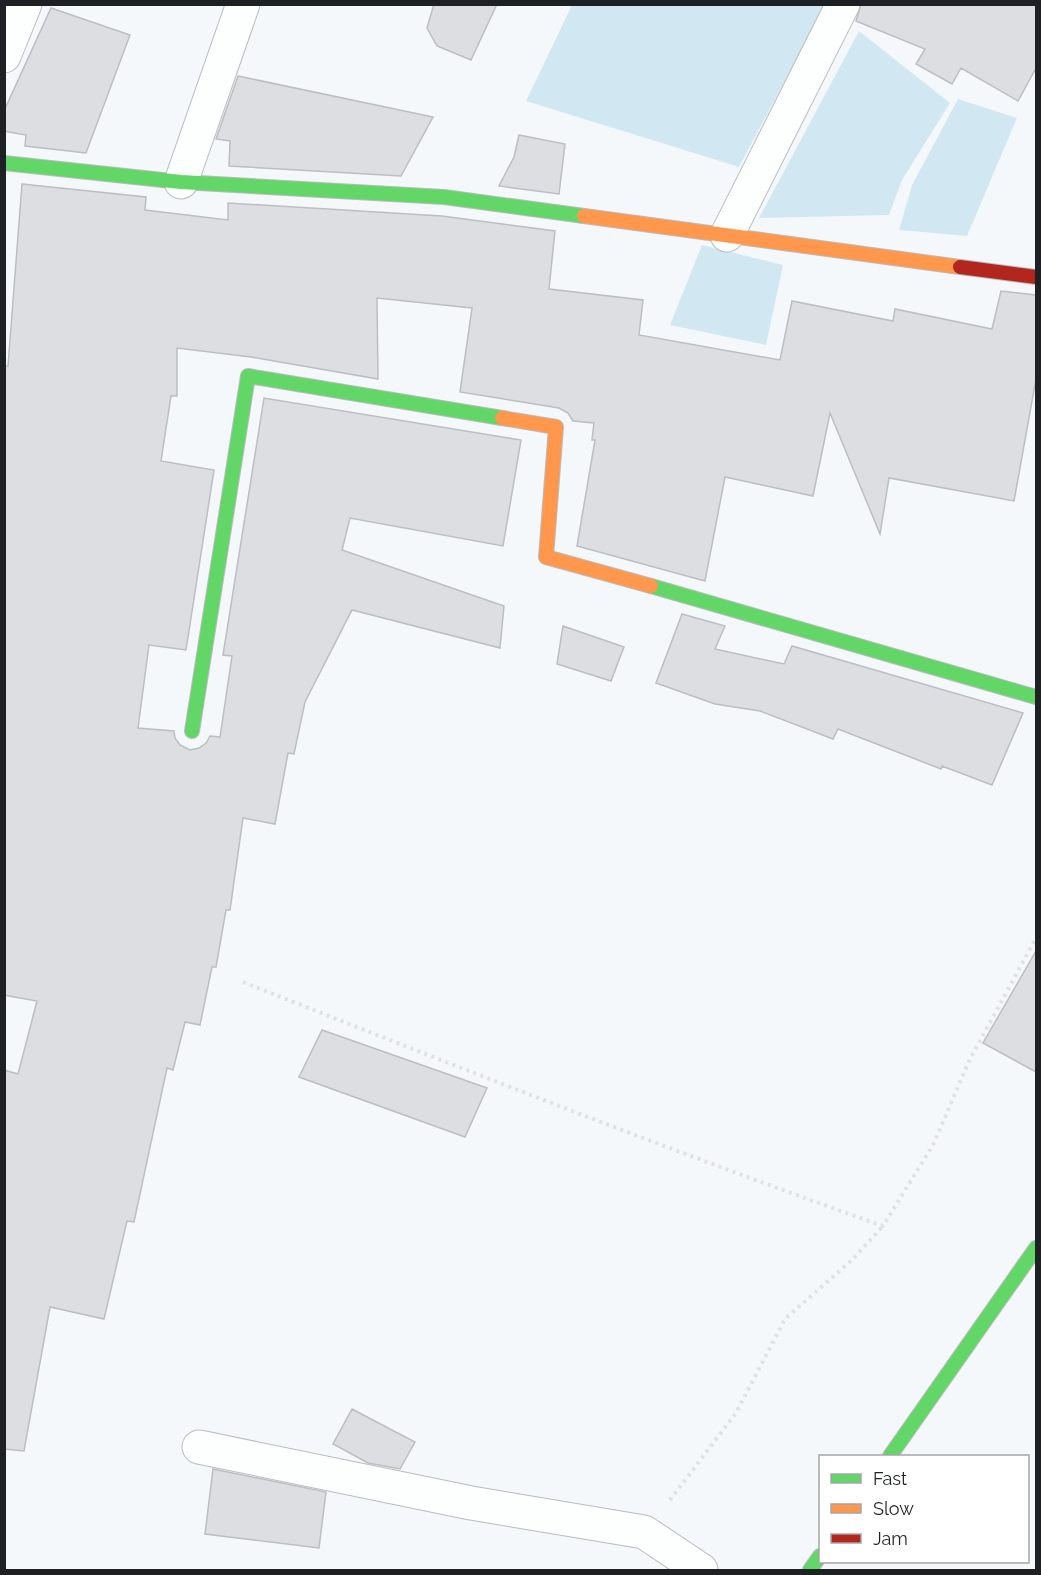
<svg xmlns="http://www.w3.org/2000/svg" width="1041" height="1575" viewBox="0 0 1041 1575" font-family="Raleway,sans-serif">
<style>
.green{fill:#d1e8f3}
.building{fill:#dcdee1;stroke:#bcbec1;stroke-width:1.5}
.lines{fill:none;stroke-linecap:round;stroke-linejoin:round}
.street-casing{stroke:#b9bcbe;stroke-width:35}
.fast-casing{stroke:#b9bcbe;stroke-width:16}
.slow-casing{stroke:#b9bcbe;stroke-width:16}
.jam-casing{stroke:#b9bcbe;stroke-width:16}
.path{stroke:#e0e1e2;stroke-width:4;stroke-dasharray:3 4.5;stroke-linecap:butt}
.street{stroke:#fdfefe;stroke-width:33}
.fast{stroke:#63d668;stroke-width:14}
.slow{stroke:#ff974d;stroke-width:14}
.jam{stroke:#b3261e;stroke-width:14}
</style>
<rect width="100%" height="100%" fill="#f4f8fb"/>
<path class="green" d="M572,5h253l-86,162 -213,-66z
M859,31l91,72 -48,77 -13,35 -130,3z
M958,99l59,19 -50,118 -68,-6 13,-45z
M702,245l81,20 -17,80 -96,-20z"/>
<path class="building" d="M434,4h63l-26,56 -34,-14 -10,-18z
M861,4h175v64l-18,33 -57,-33 -9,16 -36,-20 9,-15 -69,-28z
M51,8l79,27 -44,118 -61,-7 1,-11 -22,-4v-20z
M238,76l195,41 -32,59 -172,-10 1,-25 -14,-2z
M519,135l46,9 -6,50 -60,-8 15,-29z
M22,184l124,13 -1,13 83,10v-17l214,13 113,15 -6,58 94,11 -4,35 141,25 12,-59 101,20 2,-12 97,20 9,-38 35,4v84l-22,122 -125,-23 -9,56 -50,-121 -17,83 -88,-19 -20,104 -128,-35 18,-106h-3l2,-17 -21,-2 -5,-8 -9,-5 -99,-16 12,-84 -95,-10 1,81 -127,-22 -74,-9v48h-6l-10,65 53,9 -28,180 -37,-5 -11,83 36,3 1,7 5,7 10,5 9,-2 7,-5 4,-7 10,1 12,-81 -9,-1 41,-257 257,42 -18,106 -153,-28 -8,32 162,56 -4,42 -148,-38 -47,92 -11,52 -6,-1 -13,71 -32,-6 -13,92h-4l-10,57h-4l-12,58 -15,-3 -12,48 -6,-2 -33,154 -7,-1 -23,98 -54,-12 -26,144 -20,-2v-379l14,4 19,-73 -33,-6v-629h4z
M682,614l43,12 -10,23 69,15 8,-18 231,67 -31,72 -50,-19 -1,3 -103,-40 -5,10 -73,-28 -45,-7 -59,-21z
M563,626l61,21 -13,34 -54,-17z
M1036,951v121l-53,-29z
M322,1030l165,58 -22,49 -166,-60z
M352,1409l63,33 -15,27 -32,-6 -35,-19z
M213,1469l113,23 -7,56 -114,-14z"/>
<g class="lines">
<defs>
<path id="street" d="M4,56l21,-52
M181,182l62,-178
M727,235l116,-231
M199,1447l272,56 173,29 57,38"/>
<path id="fast" d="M4,163l177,19 263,15 140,19
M651,586l385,111
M192,731l56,-355 254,42
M890,1456l146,-208
M810,1570l10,-14"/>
<path id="slow" d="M584,216l376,51
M502,418l54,9 -10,130 105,29"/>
<path id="jam" d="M960,267l76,10"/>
</defs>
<use href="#street" class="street-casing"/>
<use href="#fast" class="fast-casing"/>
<use href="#slow" class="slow-casing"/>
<use href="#jam" class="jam-casing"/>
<path class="path" d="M243,982c212,84 425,168 640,244l50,-81 37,-86 66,-121
M670,1500l66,-87 49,-94 67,-59 31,-34"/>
<use href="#street" class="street"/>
<use href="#fast" class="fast"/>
<use href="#slow" class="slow"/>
<use href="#jam" class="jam"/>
</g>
<rect width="1041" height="1575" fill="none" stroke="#1e2123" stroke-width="12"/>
<rect x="819" y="1455" width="210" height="108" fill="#ffffff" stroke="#a5a6a7" stroke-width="1.5"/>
<rect x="831" y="1474" width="30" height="9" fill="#63d668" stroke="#a5a6a7" stroke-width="1.5"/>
<text x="873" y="1485" font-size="18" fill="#1e2123">Fast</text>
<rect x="831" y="1504" width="30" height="9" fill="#ff974d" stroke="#a5a6a7" stroke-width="1.5"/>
<text x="873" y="1515" font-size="18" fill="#1e2123">Slow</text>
<rect x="831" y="1534" width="30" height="9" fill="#b3261e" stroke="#a5a6a7" stroke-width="1.5"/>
<text x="873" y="1545" font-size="18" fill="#1e2123">Jam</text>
</svg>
